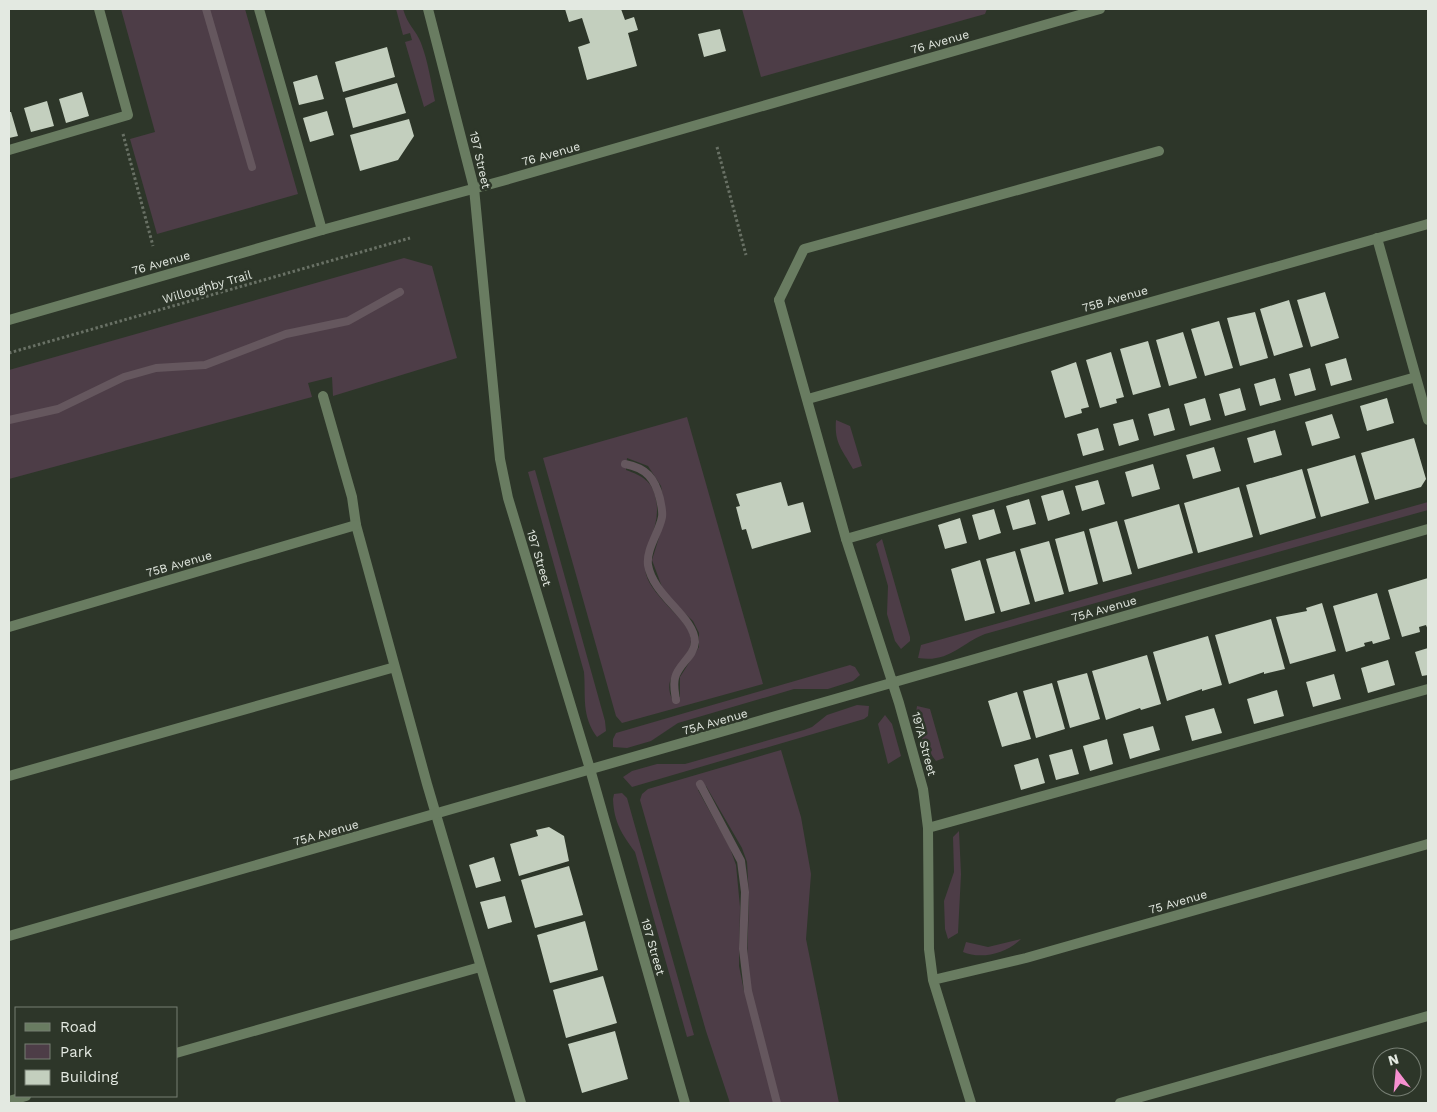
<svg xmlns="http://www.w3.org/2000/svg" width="1437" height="1112" viewBox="0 0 1437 1112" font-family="'Work Sans',sans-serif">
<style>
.green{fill:#4d3d47;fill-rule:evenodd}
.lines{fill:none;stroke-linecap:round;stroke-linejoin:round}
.stream{stroke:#65575e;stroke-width:8}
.building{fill:#c3cfbe}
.path{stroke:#697165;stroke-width:3;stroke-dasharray:2.5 2.5;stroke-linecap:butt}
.lane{stroke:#697c61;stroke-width:10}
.street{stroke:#697c61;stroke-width:10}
.labels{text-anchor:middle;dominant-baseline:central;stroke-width:5;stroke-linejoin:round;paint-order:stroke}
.street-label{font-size:12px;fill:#e3e9e1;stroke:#2d3629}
</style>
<rect width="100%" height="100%" fill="#2d3629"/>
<path class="green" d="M121,9h124l53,185 -141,40 -27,-95 25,-7z
M396,9h7c5,17 13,21 18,34 7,18 10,39 14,58l-11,6 -19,-65 7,-2 -2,-7 -7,2z
M742,9h245l-2,5 -224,63z
M404,258l28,8 25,92 -124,38 -1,-19 -24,6 4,14 -303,82v-109z
M687,417l76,267 -141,39 -6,-7 -73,-258zM627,458l21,8 13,20 5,29 -14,45 10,27 8,12 23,22 6,12v14l-19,30v20l-8,2c-12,-26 19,-38 19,-59 0,-19 -39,-42 -45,-66 -6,-26 16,-45 10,-74 -3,-19 -14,-24 -30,-30z
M836,420l14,6 12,40 -9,3c-10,-19 -19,-25 -17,-49z
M535,470l70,251 1,10 -9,6c-16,-22 -11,-40 -13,-65l-56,-200z
M1428,502v8l-443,124c-25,10 -36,29 -67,24l3,-13z
M882,539l28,98v4l-9,8 -6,-8 -8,-27 1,-28 -12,-42z
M850,665l5,2 5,8 -7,6 -25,8h-34l-116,34 -27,18 -24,7 -14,-1v-8l3,-6z
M857,705l12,1 -1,10 -4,3 -232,68 -9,-10 9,-6 25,-7h28l119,-34 8,-3 15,-12z
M917,706l13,3 14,49 -8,3c-12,-16 -23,-35 -19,-55z
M885,715l7,9 9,32 -13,8 -10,-40z
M781,750l20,67 10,57 -5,65 33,164h-109l-24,-72 -66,-231 2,-6 6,-5zM706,786l36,62 5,14 2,35 -2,66 4,28h-7l-5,-25 1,-59 -4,-42 -6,-17 -32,-58z
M622,793l5,5 67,237 -7,2 -52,-185c-13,-18 -21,-29 -22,-53l1,-5z
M959,831l2,43 -3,59 -10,6 -3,-10 -1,-28 10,-29 -1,-35z
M1021,939c-14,14 -39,21 -58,13l3,-10 22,5z"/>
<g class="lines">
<path class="stream" d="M206,9l46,158
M9,420l49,-11 66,-32 32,-9 49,-3 81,-31 62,-13 52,-29
M625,464c21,4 30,14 35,35 1,6 3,12 2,18 -3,16 -16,32 -14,48 5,31 47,52 47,77 -1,15 -17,22 -20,36 -2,7 0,15 1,22
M700,784l41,77 4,31 -2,57 5,42 29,112"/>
</g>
<path class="building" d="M565,9h56l4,11 9,-3 4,13 -10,3 9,33 -50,14 -9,-33 12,-4 -8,-25 -13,4z
M720,29l6,22 -22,6 -6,-23z
M387,47l8,30 -52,15 -8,-30z
M317,75l7,24 -25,6 -6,-23z
M397,83l9,30 -53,15 -8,-30z
M82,92l7,24 -23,7 -7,-24z
M47,101l7,25 -23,6 -7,-24z
M327,111l7,24 -24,7 -7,-24z
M9,112h2l7,24 -9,2z
M409,119l5,17 -16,24 -38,11 -10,-36z
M1325,292l14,46 -28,9 -14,-47z
M1289,300l14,47 -29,9 -14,-47z
M1255,312l13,46 -28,8 -13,-48z
M1219,321l14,47 -28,8 -14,-47z
M1183,332l14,46 -28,8 -13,-46z
M1148,341l13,46 -28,8 -13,-46z
M1111,352l13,45 -8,2 1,4 -17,5 -14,-48z
M1346,358l6,22 -21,6 -6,-22z
M1076,362l13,45 -8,2 1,4 -17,5 -14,-47z
M1310,368l6,22 -21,6 -6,-22z
M1275,378l6,22 -21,6 -6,-22z
M1240,388l6,22 -21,6 -6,-22z
M1205,398l6,22 -21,6 -6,-22z
M1387,398l7,25 -27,8 -7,-25z
M1169,408l6,22 -21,6 -6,-22z
M1332,414l8,24 -28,8 -7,-24z
M1133,419l6,21 -20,6 -6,-22z
M1098,428l6,22 -21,6 -6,-22z
M1275,430l7,25 -28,8 -7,-25z
M1414,438l12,41 -5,8 -46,13 -14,-47z
M1214,447l7,24 -28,8 -7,-24z
M1355,455l14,48 -48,14 -14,-48z
M1153,464l7,25 -28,8 -7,-25z
M1302,469l14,49 -56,17 -14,-50z
M1098,480l7,24 -23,7 -7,-25z
M781,482l7,24 15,-4 8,30 -59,17 -6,-20 -4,1 -6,-23 4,-1 -4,-12z
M1239,487l14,50 -55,16 -14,-50z
M1063,490l7,24 -22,7 -7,-25z
M1029,499l7,25 -23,6 -7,-24z
M1179,504l14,49 -55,16 -14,-49z
M994,509l7,24 -22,7 -7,-25z
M960,518l7,25 -22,6 -7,-24z
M1117,521l15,53 -29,8 -14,-53z
M1084,531l14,53 -29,8 -14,-53z
M1049,541l15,53 -29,8 -15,-53z
M1015,551l15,53 -29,8 -15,-53z
M980,560l15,53 -30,8 -14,-52z
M1428,578v52l-2,-5 -7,2 1,5 -18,5 -14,-47z
M1377,593l13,46 -17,5 -1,-3 -8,2 1,3 -19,6 -13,-46z
M1322,603l14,48 -46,13 -14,-47 31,-6 -1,-3z
M1271,619l14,50 -21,5v-2l-35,12 -14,-49z
M1208,636l14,49 -20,6v-2l-35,12 -14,-49z
M1428,648v27l-6,1 -7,-24z
M1147,655l14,49 -20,6 -1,-2 -34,12 -14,-49z
M1388,660l7,25 -27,8 -7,-25z
M1087,673l13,46 -30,9 -13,-47z
M1334,674l7,25 -28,8 -7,-25z
M1052,683l13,46 -29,9 -13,-47z
M1277,690l7,26 -30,8 -7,-25z
M1017,692l14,47 -29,8 -14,-46z
M1214,708l8,25 -30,8 -7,-25z
M1153,726l7,24 -30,9 -7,-25z
M1107,739l6,25 -23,7 -7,-25z
M1072,749l7,25 -23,6 -7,-25z
M1038,758l7,25 -24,7 -7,-25z
M549,827l15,9 5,25 -50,15 -9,-32 28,-8 -2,-6z
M494,857l7,24 -25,7 -7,-23z
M569,866l14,49 -48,13 -14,-48z
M505,896l7,26 -24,7 -8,-27z
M585,921l13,49 -48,13 -13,-48z
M603,976l14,47 -51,15 -13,-48z
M615,1031l13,48 -46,14 -14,-49z"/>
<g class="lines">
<path class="path" d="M123,134l30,112
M717,147l29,108
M9,353l401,-115"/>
<path class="lane" d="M259,9l63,221
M9,150l119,-35 -29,-106
M1377,238l51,182
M779,300l25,-51 355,-98
M323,396l29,101 4,28 71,259 94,319
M846,539l570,-162
M9,776l386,-109
M928,828l500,-139
M176,1053l304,-86
M9,1101l17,-5
M1120,1103l308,-87"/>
<path class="street" d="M428,9l46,179 26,271 8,39 82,271 95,334
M779,300l67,239 53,164 24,86 5,39 1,121 4,31 38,123
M9,320l313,-90 187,-51 591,-170
M808,399l620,-175
M9,627l347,-102
M9,936l1419,-407
M933,980l93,-22 402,-114"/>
</g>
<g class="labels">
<g class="street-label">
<text transform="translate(940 42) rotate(-16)">76 Avenue</text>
<text transform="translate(551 154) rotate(-16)">76 Avenue</text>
<text transform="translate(480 160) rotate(77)">197 Street</text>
<text transform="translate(161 263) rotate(-16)">76 Avenue</text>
<text transform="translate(207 287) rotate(-16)">Willoughby Trail</text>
<text transform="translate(1115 299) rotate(-16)">75B Avenue</text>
<text transform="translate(539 558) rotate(73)">197 Street</text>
<text transform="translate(179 564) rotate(-16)">75B Avenue</text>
<text transform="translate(1104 609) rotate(-16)">75A Avenue</text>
<text transform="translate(715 722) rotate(-16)">75A Avenue</text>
<text transform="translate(924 744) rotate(75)">197A Street</text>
<text transform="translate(326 833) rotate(-16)">75A Avenue</text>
<text transform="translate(1178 902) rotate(-16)">75 Avenue</text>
<text transform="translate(653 947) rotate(74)">197 Street</text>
</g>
</g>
<rect width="1437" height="1112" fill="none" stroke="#e3e9e1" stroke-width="20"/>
<rect x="15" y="1007" width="162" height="90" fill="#2d3629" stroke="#767e73"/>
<rect x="25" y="1023" width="25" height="8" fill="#697c61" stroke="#767e73"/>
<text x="60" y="1032" font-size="15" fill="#e3e9e1">Road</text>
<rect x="25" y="1044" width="25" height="15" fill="#4d3d47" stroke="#767e73"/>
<text x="60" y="1057" font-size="15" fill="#e3e9e1">Park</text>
<rect x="25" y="1070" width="25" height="15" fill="#c3cfbe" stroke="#767e73"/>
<text x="60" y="1082" font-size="15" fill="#e3e9e1">Building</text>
<g transform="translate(1397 1072) rotate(344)"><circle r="24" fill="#2d3629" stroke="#767e73"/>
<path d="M0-4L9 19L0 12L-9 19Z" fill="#f690d0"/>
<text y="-8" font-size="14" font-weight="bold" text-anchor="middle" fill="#e3e9e1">N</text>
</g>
</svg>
